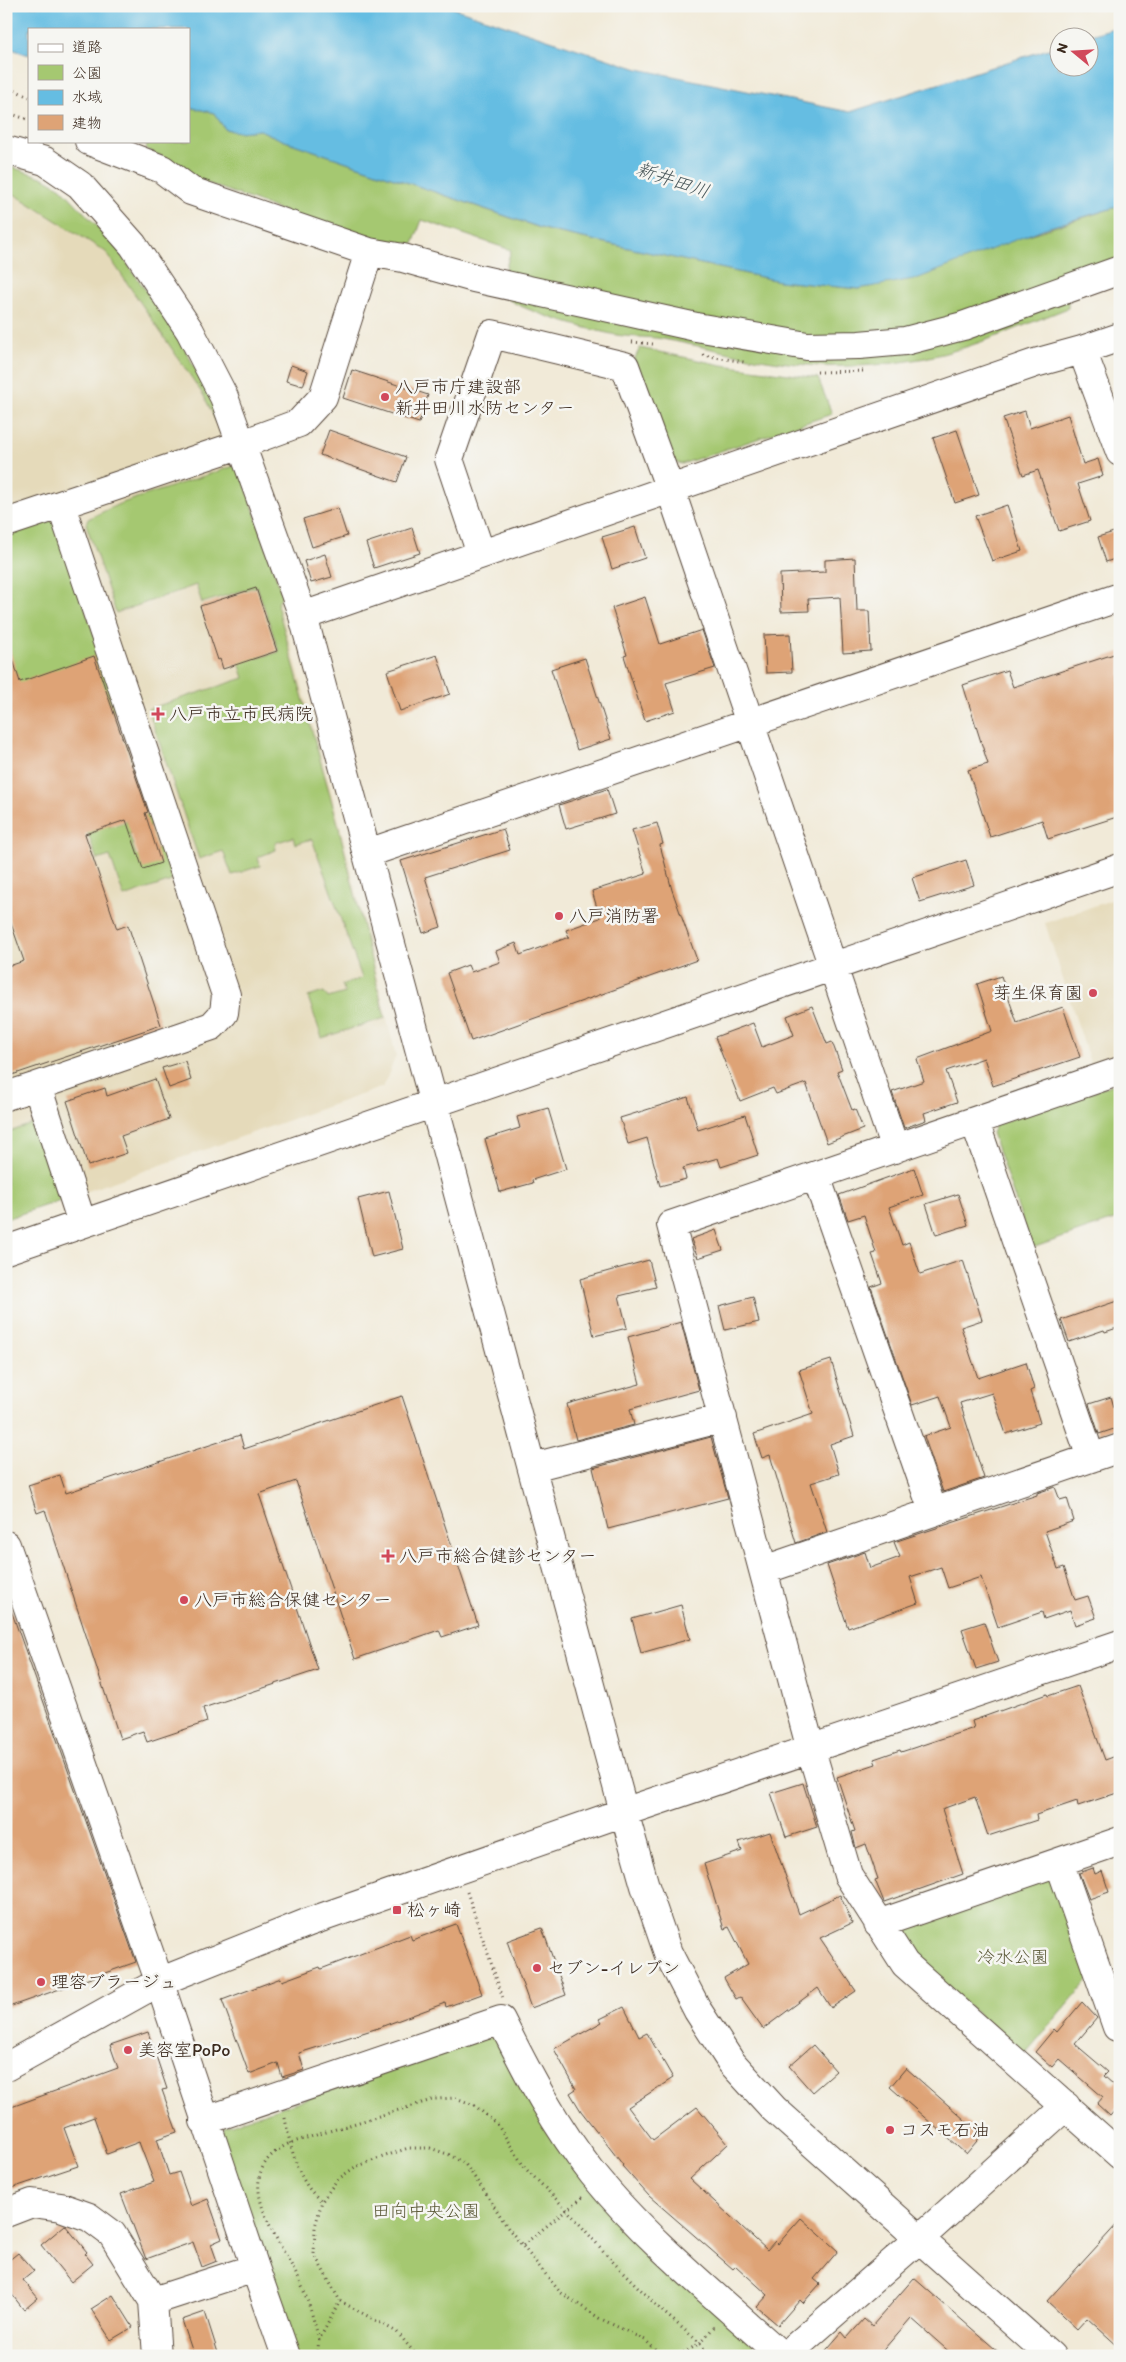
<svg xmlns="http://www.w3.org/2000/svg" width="1126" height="2362" viewBox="0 0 1126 2362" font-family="Itim,'Klee One',sans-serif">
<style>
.built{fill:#e5daba}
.green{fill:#a5c871;stroke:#707948}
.water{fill:#65bde2;stroke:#507480}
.building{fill:#dea376}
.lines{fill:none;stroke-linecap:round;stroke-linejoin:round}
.minor-casing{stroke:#56473a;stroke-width:30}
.path{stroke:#56473a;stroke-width:3;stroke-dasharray:1 4;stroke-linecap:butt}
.minor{stroke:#fff;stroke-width:28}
.poi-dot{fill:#d1495b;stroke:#f6f6f2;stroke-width:2}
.labels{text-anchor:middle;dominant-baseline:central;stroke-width:5;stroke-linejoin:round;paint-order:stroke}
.poi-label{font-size:18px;fill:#3b2a1e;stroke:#f6f6f2;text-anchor:start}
.park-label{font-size:18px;fill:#5b5937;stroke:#f6f6f2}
.water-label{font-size:19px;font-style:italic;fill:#485659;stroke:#f6f6f2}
</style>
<rect width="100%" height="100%" fill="#f6f6f2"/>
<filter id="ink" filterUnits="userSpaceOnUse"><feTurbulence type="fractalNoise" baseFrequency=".02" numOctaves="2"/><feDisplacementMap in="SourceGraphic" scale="10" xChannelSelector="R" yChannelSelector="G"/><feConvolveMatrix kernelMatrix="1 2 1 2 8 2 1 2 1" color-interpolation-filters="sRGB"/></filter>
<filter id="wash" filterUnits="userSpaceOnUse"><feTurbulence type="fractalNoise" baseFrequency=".0096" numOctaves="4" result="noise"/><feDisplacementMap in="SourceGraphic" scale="20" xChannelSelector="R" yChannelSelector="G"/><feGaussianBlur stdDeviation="1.12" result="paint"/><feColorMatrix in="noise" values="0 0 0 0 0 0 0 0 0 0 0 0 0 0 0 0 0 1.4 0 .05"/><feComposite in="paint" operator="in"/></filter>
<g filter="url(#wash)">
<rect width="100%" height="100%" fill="#f1ead8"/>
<path class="built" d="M6,165l38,13 17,10 163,231 62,174 -6,12 60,218 56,233 -13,31 -322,113 -26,-77 -29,10z
M1120,897v166l-27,9 -48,-149z"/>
<path class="green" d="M189,107l25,6 11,16 13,3 22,-2 22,10 264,90 233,51 79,8 262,-83v56l-52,19v27c-47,18 -94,40 -143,50 -41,8 -86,11 -128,6 -45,-4 -89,-17 -134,-25 -18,-3 -38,-1 -56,-6 -24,-5 -94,-24 -108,-41l12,-42 -89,-30 -9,24 -26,-4h-26l-162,-60 -15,-13 -38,-18 2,-8h41z
M6,165l38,13 17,10 53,56 67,98 45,84 -6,4 -16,-34 -98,-144 -100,-63z
M640,348l82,17 96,13 14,36 -150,50 -11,-3 -37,-101z
M234,466l6,3 42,126 -5,10 61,219 47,194 -63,20 -14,-41 16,-5 4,6 17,-5 -3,-8 20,-7 -50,-139 -17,5 -2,-7 -18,6 1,7 -18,7 2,9 -28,9 -9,-24 -24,8 -51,-150 96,-31 -7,-22 18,-6 3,8 21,-6 -22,-66 -55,17 -6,-18 -80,28 -30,-89 2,-5 31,-15z
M49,520l8,4 62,186 -113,38v-213z
M79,737l31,90 46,-15 -6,15 -21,7 7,22 23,-8 9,4 6,20 -3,9 -47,16 -14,-41 -13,4 -39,-115z
M1120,1082v136l-88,30 -40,-115 4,-9z
M35,1123l26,77 -55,19v-86z
M1044,1875l11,6 35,97 -66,77 -118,-104 -8,-14 4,-12z
M489,2037l11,3 25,53 238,263h-467l-76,-219 5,-11z"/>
<path class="water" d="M6,6h441l191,63 212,43 208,-66v22h30v-30l-4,-1 36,-11v180l-77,23 -124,49 -61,11 -79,-8 -232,-51 -265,-90 -22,-10 -22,2 -13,-3 -11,-16 -25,-6v-78h-160v26l-23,-8z"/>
<g id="blocks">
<path class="building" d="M291,365l17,6 -5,15 -17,-5z
M352,370l76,25 -9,28 -76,-25z
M1025,411l5,17 38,-13 15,49 15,-5 5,17 -25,8 12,37 -31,10 -21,-61 -15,5 -20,-57z
M329,430l77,27 -9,25 -77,-27z
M957,430l22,65 -24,8 -22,-65z
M1007,505l15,46 -30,10 -17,-45z
M338,508l9,28 -35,11 -9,-28z
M635,527l10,31 -33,11 -10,-32z
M412,528l8,25 -46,15 -8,-25z
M1120,530v27l-14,5 -8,-25z
M325,554l7,23 -21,6 -7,-22z
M855,558l2,53h12l2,40 -28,2 -3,-56 -32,2 1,12 -28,1 -1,-38 45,-2v-12z
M256,588l21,63 -54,18 -3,-10 -2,1 -18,-54z
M645,597l15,47 42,-14 13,38 -49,15 9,28 -30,10 -21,-65 3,-1 -15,-47z
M790,634l2,38 -26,1 -2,-38z
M6,650h4l10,32 74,-26 54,156 -3,1 16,50 -18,6 -17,-49 -41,14 32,95 11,-4 33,100 -155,52v-110l18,-6 -18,-52z
M1120,652v164l-72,23 -6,-19 -52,17 -22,-67 20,-6 -25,-79 44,-15 6,17z
M437,655l13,39 -50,17 -13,-40z
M585,658l26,81 -34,11 -26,-81z
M607,789l8,25 -49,15 -7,-24z
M657,823l6,21 -3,1 12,45 25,70 -226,81 -24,-68 21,-8 3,7 29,-10 -4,-11 20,-8 4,12 49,-18 -3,-7 34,-12 -8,-27 54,-17 -14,-44z
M503,829l7,21 -85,27 16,50 -18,6 -22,-72z
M966,860l8,25 -54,17 -8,-24z
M1001,976l16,47 46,-16 17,50 -87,29 -9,-28 -38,13 11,31 -33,11 2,7 -22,8 -12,-36 32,-11 -7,-22 75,-28 -15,-47z
M812,1006l15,38 5,-2 10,27 -5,2 15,39 3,-1 8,20 -36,14 -21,-60 -30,11 -3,-6 -33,13 -25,-64 38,-14 9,24 32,-12 -7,-19z
M185,1061l6,19 -22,8 -7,-20z
M155,1079l14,40 -48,17 6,17 -39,13 -21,-65 38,-13 2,8z
M688,1097l10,33 47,-15 13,40 -37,12 -3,-9 -35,10 3,11 -26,7 -13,-48 -19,6 -8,-26z
M548,1108l18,61 -34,11 1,3 -33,9 -15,-53 35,-11 -3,-11z
M914,1168l9,27 -34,12 13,38 7,-3 11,32 43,-14 19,60 -21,7 17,51 48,-16 8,27 -4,2 10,32 -34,11 -14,-41 -32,10 24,75 -41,14 -19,-56 27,-9 -11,-31 -28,9 -41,-118 11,-4 -10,-29 4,-1 -12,-38 -16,5 -9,-25z
M389,1191l14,58 -31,8 -14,-58z
M958,1194l10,31 -32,10 -10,-31z
M716,1230l7,20 -25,8 -7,-19z
M649,1260l7,27 -37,9 8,32 -33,8 -14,-57z
M753,1297l6,25 -34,8 -6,-24z
M1120,1300v27l-15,5 -1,-2 -35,12 -8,-22z
M681,1322l18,68 -69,19 4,16 -58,15 -9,-36 73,-20 -12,-47z
M831,1360l23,76 -24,8 9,30 -28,9 16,49 -31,11 -26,-88 -8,3 -8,-24 59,-20 -14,-44z
M402,1396l76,229 -36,12 -3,-7 -84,29 -59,-178 -37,13 59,176 -115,38 4,14 -60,20 -4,-11 -23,8 -75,-229 -8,3 -9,-28 32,-10 6,18 174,-58 4,14z
M1111,1397l9,30 -21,7 -10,-30z
M711,1437l17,61 -120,31 -15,-61z
M1055,1487l5,13 7,-2 7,23 -29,10 13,38 6,-2 11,33 13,-4 8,22 -21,7 -5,-15 -26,9 -2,-7 -44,15 -17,-50 -33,11 -7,-21 -31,10 8,26 -70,25 -21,-63 38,-13 5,16 30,-11 -6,-15 143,-47v-2z
M6,1596l130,366 -130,46z
M681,1605l9,34 -49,14 -9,-34z
M984,1622l14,40 -22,7 -14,-40z
M1078,1686l27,74 11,-4 4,11v25l-42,14 -1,-5 -41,14 1,5 -49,16 -13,-39 -33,12 21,65 -79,28 -9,-22 3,-1 -12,-35 -10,4 -4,-16 3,-1 -18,-54 39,-13 -2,-5 26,-9 1,2 73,-24 -2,-7 75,-27 1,2z
M803,1783l14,44 -31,10 -15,-44z
M770,1832l29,82 41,-19 12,28 -32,15 36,53 -25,17 -13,-20 -55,41 -23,-32 -4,2 -12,-21 24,-14 -19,-37 -5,2 -20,-65 38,-13 -3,-9z
M1093,1868l2,6 7,-3 7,21 -20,7 -10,-26z
M456,1924l26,70 -36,13 -1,-4 -70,26 -76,24 5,17 -22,7 -4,-14 -29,11 -27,-74 59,-22 1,3 38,-14 1,2 89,-34 2,5z
M542,1928l24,67 -35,13 -24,-67z
M1082,2002l15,16 -22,26 33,28 -4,4 10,9 6,-7v33l-3,-3 -7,8 -13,-12 6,-7 -44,-38 -7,8 -17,-15 19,-23 3,3z
M624,2007l15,30 8,-4 26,45 -45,29 25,33 44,-33 31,37 -38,35 77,71 8,-9 3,3 23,-26 37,33 -24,28 6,5 -17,19 -3,-3 -22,25 -21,-18 11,-12 -32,-29 -3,3 -84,-73 -27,-30 1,-1 -42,-54 -11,-18 6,-4 -22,-40 48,-27 -2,-3z
M148,2032l19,57 -5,1 15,42 -20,7 12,36 10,-3 12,34 17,-7 14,40 -11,5 6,17 -15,6 -9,-25 -47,17 -25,-65 33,-12 -14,-37 -1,-3 -32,12 -13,-37 -30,11 14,38 -72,24v-81l112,-41 -8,-23z
M813,2045l23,26 -24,21 -23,-26z
M906,2068l76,67 -16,19 -76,-67z
M1120,2221v127l-33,-30 -10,11 -30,-28z
M65,2225l22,27 -2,2 8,10 -22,18 -30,-37z
M18,2253l16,18 -11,9 15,18 -14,12 -14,-18 -4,3v-35l2,1z
M914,2278l89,78h-49l-43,-38 -33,38h-57l21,-24 5,6 17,-19 8,7z
M113,2295l20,32 -22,13 -20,-31z
M205,2312l14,44h-25l-12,-36z"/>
</g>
</g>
<g filter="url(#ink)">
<use href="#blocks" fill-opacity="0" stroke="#56473a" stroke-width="1"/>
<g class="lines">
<defs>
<path id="minor" d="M89,141l73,28 29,22 178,61 34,6 71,20 222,49 111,19 52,-1 46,-4 58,-15 157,-56
M6,150l39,11 35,24 53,60 57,86 34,66 79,219 321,1196 21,74 23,67 30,58 33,51 43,47 277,247
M1082,350l38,-13
M61,505l165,490 -2,18 -12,13 -175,60 45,137
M6,523l236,-79 57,-21 24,-26 46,-145
M481,554l-32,-95 43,-125 133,32 50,137 220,646
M303,616l732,-253 47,-13 38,102
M368,853l752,-256
M1120,1071l-449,154 140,525 37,125 57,89 215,191
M6,1096l31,-10
M975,1122l116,336
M816,1176l117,335
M6,1250l1114,-382
M533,1467l190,-49
M6,1545l149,424 100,299 -102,33
M764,1570l356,-122
M1059,1862l58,165 3,-1
M878,1924l242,-83
M6,2067l153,-85 150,-60 315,-110 496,-168
M204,2121l297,-101c27,54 54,106 92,154 54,67 125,124 189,182
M6,2213l26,-10 29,4 28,10 23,17 41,67 4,55
M255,2268l31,88
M785,2356l134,-117 147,-133"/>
</defs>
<use href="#minor" class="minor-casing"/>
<path class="path" d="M6,86l23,11
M6,112l23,8
M632,342l21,2
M703,355l41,7
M817,372l49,-1
M467,1892l36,106
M285,2118c5,27 13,67 37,83
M523,2245l60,-48
M319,2340c-6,-23 -12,-45 -23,-66 -21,-42 -69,-101 -6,-131l145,-44 21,-1 18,7 23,19 28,44 42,42 48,54 46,46 39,33 9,13
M317,2356l2,-16 21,-39
M417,2356l-20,-24 -57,-31 -26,-47 1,-27 7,-26 15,-21 18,-13 53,-19h22l20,7 15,9 20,28 23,36 52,64 39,26 46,22 17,16
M679,2356l21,-13 15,-17"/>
<use href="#minor" class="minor"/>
</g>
</g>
<g class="poi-dot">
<circle cx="385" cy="397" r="5"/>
<path d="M155.5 706.5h5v5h5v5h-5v5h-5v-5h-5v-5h5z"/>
<circle cx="559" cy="916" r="5"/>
<circle cx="1093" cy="993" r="5"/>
<path d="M385.5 1548.5h5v5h5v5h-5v5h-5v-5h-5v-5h5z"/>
<circle cx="184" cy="1600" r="5"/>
<rect x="392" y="1905" width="10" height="10" rx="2.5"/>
<circle cx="537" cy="1968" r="5"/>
<circle cx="41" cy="1982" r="5"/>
<circle cx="128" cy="2050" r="5"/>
<circle cx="890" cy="2130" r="5"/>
</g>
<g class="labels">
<g class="poi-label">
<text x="395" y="387">八戸市庁建設部<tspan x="395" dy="21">新井田川水防センター</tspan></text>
<text x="169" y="714">八戸市立市民病院</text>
<text x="569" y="916">八戸消防署</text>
<text x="1083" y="993" text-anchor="end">芽生保育園</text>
<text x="399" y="1556">八戸市総合健診センター</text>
<text x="194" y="1600">八戸市総合保健センター</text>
<text x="407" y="1910">松ヶ崎</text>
<text x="547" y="1968">セブン-イレブン</text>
<text x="51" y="1982">理容ブラージュ</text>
<text x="138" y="2050">美容室PoPo</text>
<text x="900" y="2130">コスモ石油</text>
</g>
<g class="park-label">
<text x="1013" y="1957">冷水公園</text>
<text x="426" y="2211">田向中央公園</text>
</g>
<g class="water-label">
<text transform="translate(673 180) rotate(19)">新井田川</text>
</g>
</g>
<rect width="1126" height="2362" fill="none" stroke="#f6f6f2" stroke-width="25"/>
<rect x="28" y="28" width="162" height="115" fill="#f6f6f2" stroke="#aba49d"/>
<rect x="38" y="44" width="25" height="8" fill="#ffffff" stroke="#aba49d"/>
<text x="72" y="52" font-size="15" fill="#3b2a1e">道路</text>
<rect x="38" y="65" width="25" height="15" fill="#a5c871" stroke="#aba49d"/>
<text x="72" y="78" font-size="15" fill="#3b2a1e">公園</text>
<rect x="38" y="90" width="25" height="15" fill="#65bde2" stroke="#aba49d"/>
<text x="72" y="102" font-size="15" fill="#3b2a1e">水域</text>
<rect x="38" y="115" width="25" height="15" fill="#dea376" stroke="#aba49d"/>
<text x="72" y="128" font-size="15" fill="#3b2a1e">建物</text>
<g transform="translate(1074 52) rotate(288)"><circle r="24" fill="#f6f6f2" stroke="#aba49d"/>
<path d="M0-4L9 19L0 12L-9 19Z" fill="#d1495b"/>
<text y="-8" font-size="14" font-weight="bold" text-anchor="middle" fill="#3b2a1e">N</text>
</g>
</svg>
